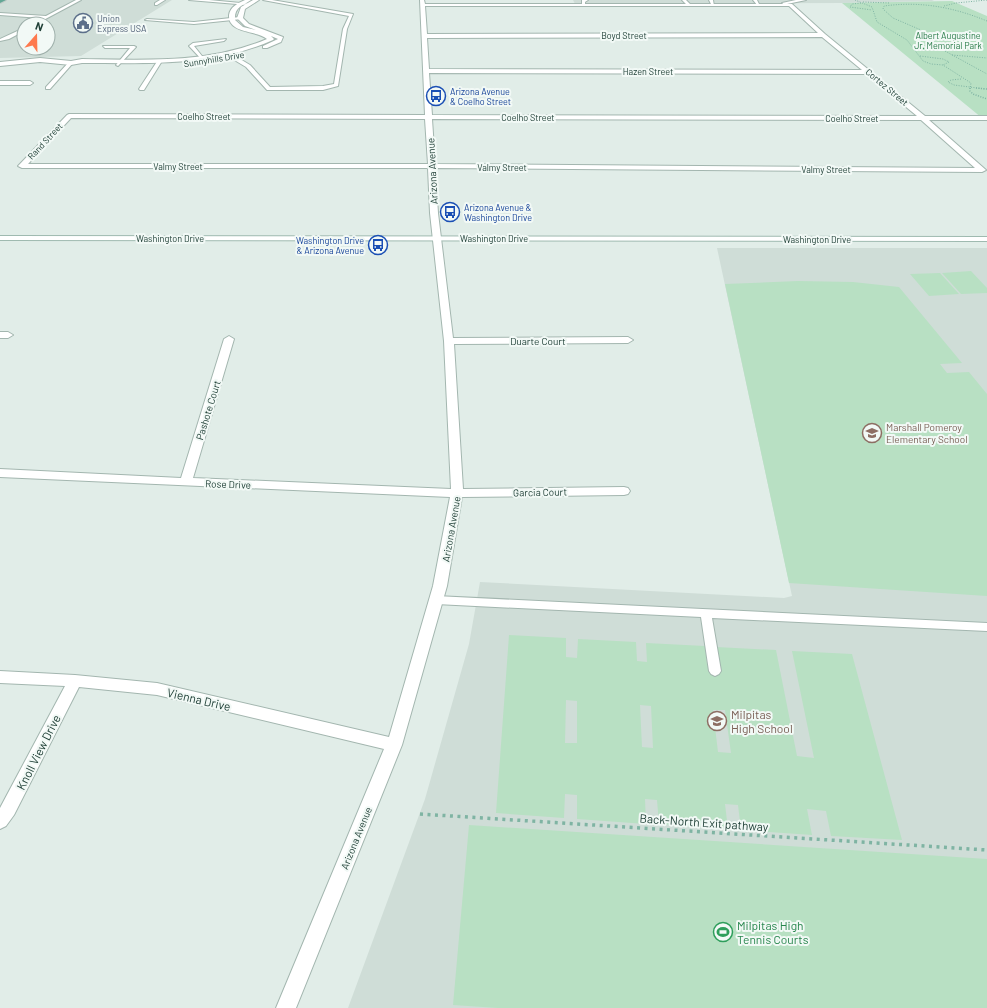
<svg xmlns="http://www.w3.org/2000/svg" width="987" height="1008" viewBox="0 0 987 1008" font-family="Barlow,sans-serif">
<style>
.built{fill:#cfddd7;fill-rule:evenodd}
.green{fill:#b8e0c3;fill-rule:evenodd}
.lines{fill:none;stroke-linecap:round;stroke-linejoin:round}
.lane-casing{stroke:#a3b6af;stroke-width:2}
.street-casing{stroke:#a3b6af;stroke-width:2}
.secondary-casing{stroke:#9fbab0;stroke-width:2}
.primary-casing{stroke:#c1cac7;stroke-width:2}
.path-far2{stroke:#7fb4a3;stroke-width:1;stroke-dasharray:1 1.5;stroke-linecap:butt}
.path-far1{stroke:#7fb4a3;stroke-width:1.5;stroke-dasharray:1 1.5;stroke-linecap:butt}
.path{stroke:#7fb4a3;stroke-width:3.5;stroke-dasharray:3 4.5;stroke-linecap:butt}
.lane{fill:#fff;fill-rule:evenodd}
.street{fill:#fff;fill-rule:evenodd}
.secondary{fill:#fff;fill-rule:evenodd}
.primary{fill:#62a795;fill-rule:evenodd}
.labels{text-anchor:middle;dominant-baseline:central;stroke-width:4;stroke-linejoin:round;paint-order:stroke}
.far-service-label{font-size:9px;fill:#4e5e75;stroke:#f2f9f6;text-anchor:start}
.far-street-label{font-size:9px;fill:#204037;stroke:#f2f9f6}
.far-park-label{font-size:9px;fill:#267a47;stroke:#f2f9f6}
.far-transit-label{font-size:9px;fill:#164399;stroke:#f2f9f6;text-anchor:start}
.street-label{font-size:10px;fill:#204037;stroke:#f2f9f6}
.education-label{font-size:10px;fill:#785e54;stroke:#f2f9f6;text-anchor:start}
.near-street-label{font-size:12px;fill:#204037;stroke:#f2f9f6}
.near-education-label{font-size:12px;fill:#785e54;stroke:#f2f9f6;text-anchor:start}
.near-leisure-label{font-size:12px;fill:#27864d;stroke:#f2f9f6;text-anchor:start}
</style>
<rect width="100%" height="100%" fill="#e1ede8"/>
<path class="built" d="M0,0h172l-91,56 -81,2zM24,24h24v24h-24z
M573,0h359l2,1 -92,2 -267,1z
M717,248h270v760h-639l77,-209 44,-155 11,-62 304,16 8,-2z"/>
<path class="green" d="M952,1l35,15v102h-5l-140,-115z
M971,271l16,17v5l-26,1 -19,-21z
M940,273l19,21 -30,2 -19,-22z
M798,281l55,1 46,5 63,76 -22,1 7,9 22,-1 18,22v202l-198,-13 -64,-299z
M509,635l57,3v19l11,1 1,-19 58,3 1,19 10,1 -1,-19 59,3 2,19 12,1 -3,-19 60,3 21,106 17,2 -22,-107 60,3 50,186 -71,-4 -5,-25 -19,-2 5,26 -71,-5 -3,-25 -13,-1 3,25 -69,-5 -2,-24 -12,-1 1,25 -69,-5v-24l-12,-1 -1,24 -68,-5zM566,700l11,1v42h-12zM640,705l11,1 2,42 -11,-1zM713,710h12l6,43 -13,-1z
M469,825l518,34v149h-489l-45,-3z"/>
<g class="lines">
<defs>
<path id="lane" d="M76,0h5l-45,24h-5l10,-6 -41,-3v-2l46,3z
M160,0h5l-8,5h-2v-2z
M189,0h20l42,4 -2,1z
M263,0h9l81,14 -6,15 -9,57 -15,4h-56l-21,-23 -20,-12v-2h4l20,12 20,22 53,-1 11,-2 9,-55 6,-13z
M582,0h6l-3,2v4l-3,-1z
M682,0h4l5,5 -3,1z
M709,0h4l1,6h-2z
M753,0h4l3,6h-2z
M796,0h10l-19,4 1,1 -2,1 -4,-3z
M240,17l2,2 -48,5 -49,-4 2,-1 47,3z
M24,28v3l-15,8 -9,2v-2z
M226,39l-2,2 -30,5 12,15 -2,1 -15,-16 4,-3z
M103,46h31l2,1 -18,19 -2,-1 14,-17h-25z
M158,60l4,1 -18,29h-4l-1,-1z
M69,62l4,1 -23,26h-4v-2z
M0,81h30l3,2 -3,2h-30z
M436,596l551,27v8l-275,-13 9,53 -2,3 -4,2 -4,-2 -2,-3 -8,-54 -265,-13 -4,-1 -2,-3 2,-3z"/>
<path id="street" d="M245,0h6c-9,6 -17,7 -16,20l8,7 13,3 -11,-4 -8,-8 4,-11 12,-7h6l-14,9 -2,9 6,6 34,13 -2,5 -14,6h-4v-2l15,-7 -7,-3 3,3 -1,1c-60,27 -126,23 -191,23l-11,2 -31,-3 -40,4v-4l40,-4 31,3 11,-2c62,1 127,5 185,-20 -10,-9 -39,-5 -38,-24 1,-8 9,-12 16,-15z
M420,0h4l1,4h367l33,30 100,82h62v4h-58l57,50 -4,2 -547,-4 3,45 15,125 175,-1 5,3 -5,3 -174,1 9,145 161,-2 4,1 2,3 -2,3 -4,1 -162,2 -15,89 -45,159 -106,263h-20l108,-259 -227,-54 -78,-8 -65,128 -8,11 -6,3v-21l65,-122 -65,-3v-12l75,4 82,8 232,54 44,-151 17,-89 -450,-20v-8l181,9 43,-139 5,-3 5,3 -41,139 258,11 -7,-148 -14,-128 -2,-45h-406l-4,-2 49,-51 2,-1 356,1zM425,6h364l29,27 -391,1zM822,37l40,33 -433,-1 -2,-31zM429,73l437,1 51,42 -485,-1zM71,118l354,1 3,45h-400zM432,119l489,1 54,48 -540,-4z
M0,332h8l5,3 -5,3h-8z"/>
<path id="secondary" d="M0,236l987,1v4l-987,-1z"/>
<path id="primary" d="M0,0h6l-6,3z"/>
</defs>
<use href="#lane" class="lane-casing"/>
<use href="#street" class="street-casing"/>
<use href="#secondary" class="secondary-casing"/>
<use href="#primary" class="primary-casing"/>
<path class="path-far2" d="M855,0l17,7 5,15 30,18 16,21 8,3 12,1 28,18 -1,6
M863,2l27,1
M861,3l-9,1 -2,3 22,3
M944,6l12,-3 31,-3
M987,21c-34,-14 -67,-20 -103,-15l-1,3 10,9 28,12 13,15 53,29
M952,55l35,3
M920,56l23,3 6,3 -6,3
M961,79l-10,1 -3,2 6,3 31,4"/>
<path class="path-far1" d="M970,88v3l3,3 14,5
M976,88l11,1"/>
<path class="path" d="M420,814l567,36"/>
<use href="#lane" class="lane"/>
<use href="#street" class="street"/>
<use href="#secondary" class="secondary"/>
<use href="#primary" class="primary"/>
</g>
<defs>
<symbol id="civic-ring" viewBox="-11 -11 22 22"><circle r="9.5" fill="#f2f9f6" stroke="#5c6f8a" stroke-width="1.5"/><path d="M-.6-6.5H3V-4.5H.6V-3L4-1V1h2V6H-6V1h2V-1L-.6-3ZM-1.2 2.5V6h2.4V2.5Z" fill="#5c6f8a"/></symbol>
<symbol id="bus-ring" viewBox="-11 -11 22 22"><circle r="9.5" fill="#f2f9f6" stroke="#1a4fb4" stroke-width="1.5"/><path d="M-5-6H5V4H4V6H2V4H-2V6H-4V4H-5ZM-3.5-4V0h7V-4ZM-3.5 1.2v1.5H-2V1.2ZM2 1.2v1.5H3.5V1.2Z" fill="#1a4fb4"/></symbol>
<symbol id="school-ring" viewBox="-11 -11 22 22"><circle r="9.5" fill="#f2f9f6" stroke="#8d6e63" stroke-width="1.5"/><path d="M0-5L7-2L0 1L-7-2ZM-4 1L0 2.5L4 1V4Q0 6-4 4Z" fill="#8d6e63"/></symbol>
<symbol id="stadium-ring" viewBox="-11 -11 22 22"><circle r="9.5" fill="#f2f9f6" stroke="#2e9e5b" stroke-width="1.5"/><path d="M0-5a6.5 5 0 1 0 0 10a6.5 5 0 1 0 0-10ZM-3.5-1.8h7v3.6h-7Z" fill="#2e9e5b"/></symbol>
</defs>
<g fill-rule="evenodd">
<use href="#civic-ring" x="72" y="12" width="22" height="22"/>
<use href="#bus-ring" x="425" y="85" width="22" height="22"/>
<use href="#bus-ring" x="439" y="201" width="22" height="22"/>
<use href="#bus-ring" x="367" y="234" width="22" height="22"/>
<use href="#school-ring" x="861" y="422" width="22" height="22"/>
<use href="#school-ring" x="706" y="710" width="22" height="22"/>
<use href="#stadium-ring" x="712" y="921" width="22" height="22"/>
</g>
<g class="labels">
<g class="far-service-label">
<text x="97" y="18">Union<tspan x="97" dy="10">Express USA</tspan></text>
</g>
<g class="far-street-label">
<text x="624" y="35">Boyd Street</text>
<text transform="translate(214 59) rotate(-9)">Sunnyhills Drive</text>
<text x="648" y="71">Hazen Street</text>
<text transform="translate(887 87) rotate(40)">Cortez Street</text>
<text x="204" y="116">Coelho Street</text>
<text x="528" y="117">Coelho Street</text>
<text x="852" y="118">Coelho Street</text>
<text transform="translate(45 141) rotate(-47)">Rand Street</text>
<text x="178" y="166">Valmy Street</text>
<text x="502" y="167">Valmy Street</text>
<text x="826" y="169">Valmy Street</text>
<text x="170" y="238">Washington Drive</text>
<text x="494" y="238">Washington Drive</text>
<text x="817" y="239">Washington Drive</text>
</g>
<g class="far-park-label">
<text x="948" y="35">Albert Augustine<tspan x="948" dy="10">Jr. Memorial Park</tspan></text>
</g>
<g class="far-transit-label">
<text x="450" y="91">Arizona Avenue<tspan x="450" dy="10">&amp; Coelho Street</tspan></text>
<text x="464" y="207">Arizona Avenue &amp;<tspan x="464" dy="10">Washington Drive</tspan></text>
<text x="364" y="240" text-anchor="end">Washington Drive<tspan x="364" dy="10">&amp; Arizona Avenue</tspan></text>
</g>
<g class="street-label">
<text transform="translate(432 171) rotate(-93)">Arizona Avenue</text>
<text x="538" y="341">Duarte Court</text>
<text transform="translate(208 410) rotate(-73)">Pashote Court</text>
<text transform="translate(228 484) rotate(2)">Rose Drive</text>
<text transform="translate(540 492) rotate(-1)">Garcia Court</text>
<text transform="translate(451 529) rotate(-80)">Arizona Avenue</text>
<text transform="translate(356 838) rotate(-68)">Arizona Avenue</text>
</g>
<g class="education-label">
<text x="886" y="427">Marshall Pomeroy<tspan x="886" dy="12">Elementary School</tspan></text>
</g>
<g class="near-street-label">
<text transform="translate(199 699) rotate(13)">Vienna Drive</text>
<text transform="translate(38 752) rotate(-63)">Knoll View Drive</text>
<text transform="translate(704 822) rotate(4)">Back-North Exit pathway</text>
</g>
<g class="near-education-label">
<text x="731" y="714">Milpitas<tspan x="731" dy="14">High School</tspan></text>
</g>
<g class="near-leisure-label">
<text x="737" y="925">Milpitas High<tspan x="737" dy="14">Tennis Courts</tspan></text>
</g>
</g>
<g transform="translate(36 36) rotate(20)"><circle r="19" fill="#f2f9f6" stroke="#9eafaa"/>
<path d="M0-3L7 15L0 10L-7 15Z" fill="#fe794e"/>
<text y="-6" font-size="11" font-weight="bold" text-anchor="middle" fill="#204037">N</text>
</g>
</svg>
